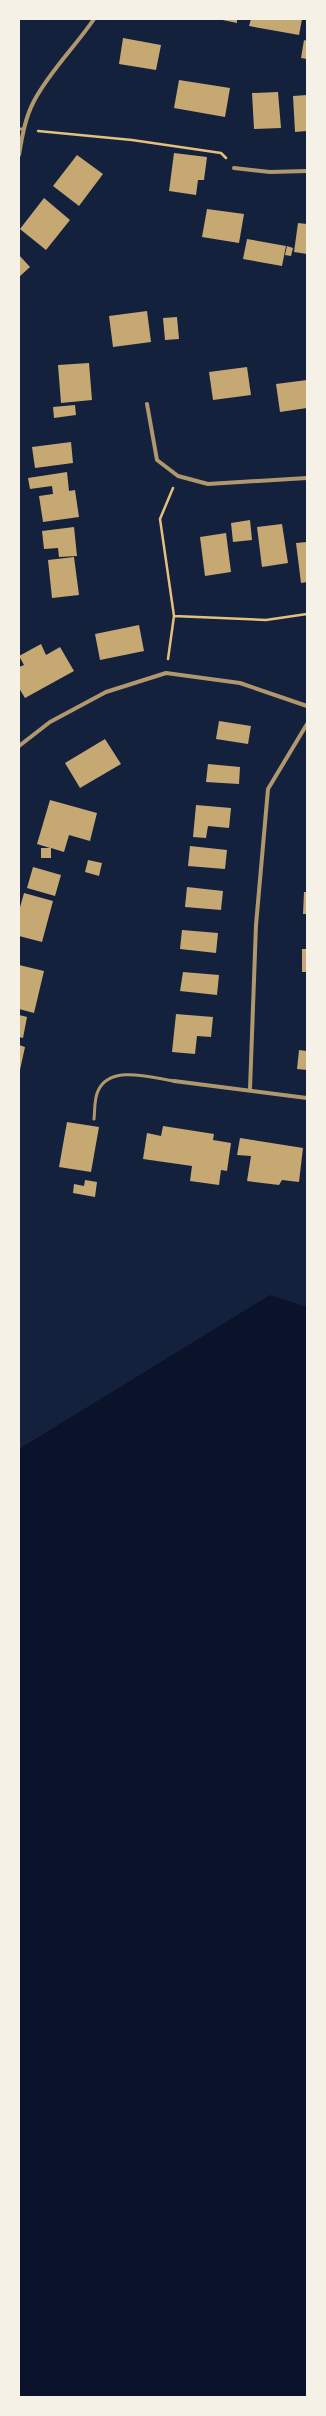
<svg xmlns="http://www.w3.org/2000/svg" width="326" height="2416" viewBox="0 0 326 2416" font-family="Ubuntu,sans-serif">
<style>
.water{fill:#0b132b}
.building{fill:#c6a872}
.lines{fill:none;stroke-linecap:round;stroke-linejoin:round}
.path{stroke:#e5c07b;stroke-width:2.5}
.service{stroke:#b1986c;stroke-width:3}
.minor{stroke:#b1986c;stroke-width:4}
</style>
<rect width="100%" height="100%" fill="#14213d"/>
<path class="water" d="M270,1295l37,12v1090h-288v-948z"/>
<path class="building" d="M218,19h19v4z
M251,19h51l-3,16 -50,-9z
M123,38l38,7 -5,25 -37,-6z
M304,40l3,1v18l-6,-1z
M179,80l51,8 -5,29 -51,-9z
M278,92l3,36 -27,1 -2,-36z
M307,95v36l-12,1 -2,-36z
M174,153l33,4 -3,23h-6l-2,15 -27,-4z
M77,155l26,19 -24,32 -26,-20z
M44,198l26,22 -24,30 -26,-21z
M207,209l37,5 -5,29 -37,-6z
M298,223l9,1v30l-13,-2z
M247,239l39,7 -4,20 -39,-7z
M287,246l6,2 -2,8 -6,-1z
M19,255l11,12 -11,10z
M147,311l4,31 -38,5 -4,-31z
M177,317l2,22 -14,1 -2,-22z
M89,363l3,37 -31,3 -3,-38z
M247,367l4,28 -38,5 -4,-28z
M307,380v28l-27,4 -4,-28z
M75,405l1,10 -22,3 -1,-11z
M71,442l2,21 -38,5 -3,-21z
M67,472l2,19 6,-1 4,27 -36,5 -4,-26 14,-2 -1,-8 -22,3 -2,-11z
M250,520l2,20 -19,2 -2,-19z
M282,524l6,39 -26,4 -5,-40z
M74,527l3,29 -18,1 -1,-9 -14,1 -2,-18z
M226,533l5,39 -26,4 -5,-39z
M307,542v40l-6,1 -5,-40z
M74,557l5,38 -27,3 -4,-38z
M139,625l5,26 -44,9 -5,-26z
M41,644l5,11 14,-8 14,24 -49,27 -6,-10v-21l5,-2 -5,-9z
M219,721l32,5 -3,18 -32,-5z
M105,739l16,25 -41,24 -15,-25z
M208,764l32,3 -1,17 -33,-2z
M50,800l47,13 -7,28 -21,-6 -5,17 -13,-4v10h-10v-10h9l-13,-4z
M196,805l35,3 -2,20 -21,-2 -2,12 -13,-1z
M190,846l37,4 -2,19 -37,-3z
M88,860l14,3 -3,13 -14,-4z
M33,867l28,8 -6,21 -28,-8z
M187,887l36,4 -2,19 -36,-3z
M304,892h3v22h-4z
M24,893l29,8 -11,41 -23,-6v-25z
M182,930l36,3 -2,20 -36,-4z
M302,949h5v23h-5z
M19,965l25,6 -10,42 -15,-4z
M183,972l36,3 -2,20 -37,-4z
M176,1014l37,3 -2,20 -14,-1 -2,18 -23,-2z
M19,1015l8,2 -4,21 -4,-1z
M19,1045l6,2 -5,23h-1z
M299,1050l8,1v19l-10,-1z
M67,1122l32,5 -8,45 -32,-5z
M163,1126l51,8 -1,6 18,3 -4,28 -6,-1 -2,15 -29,-4 2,-15 -49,-7 4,-26 14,3z
M240,1138l63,10 -4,34 -17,-2 -3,5 -32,-4 4,-25 -14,-1z
M85,1180l12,2 -2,15 -22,-4 1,-9 10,2z"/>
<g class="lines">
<path class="path" d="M38,131l94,9 89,13 5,5
M174,616l92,4 41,-6
M168,659l6,-43 -14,-97 13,-31"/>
<path class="service" d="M19,129h5
M94,1119c1,-8 0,-20 4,-28 12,-27 54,-13 76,-10"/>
<path class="minor" d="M19,155c3,-18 6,-37 15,-54 16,-30 41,-54 60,-82
M234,168l36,4 37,-1
M147,404l10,56 21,16 30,8 99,-6
M19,746l31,-24 56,-30 60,-19 74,10 67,23
M174,1081l133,17
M250,1089l6,-164 12,-136 39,-65"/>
</g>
<rect width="326" height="2416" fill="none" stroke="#f6f1e7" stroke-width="40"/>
</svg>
